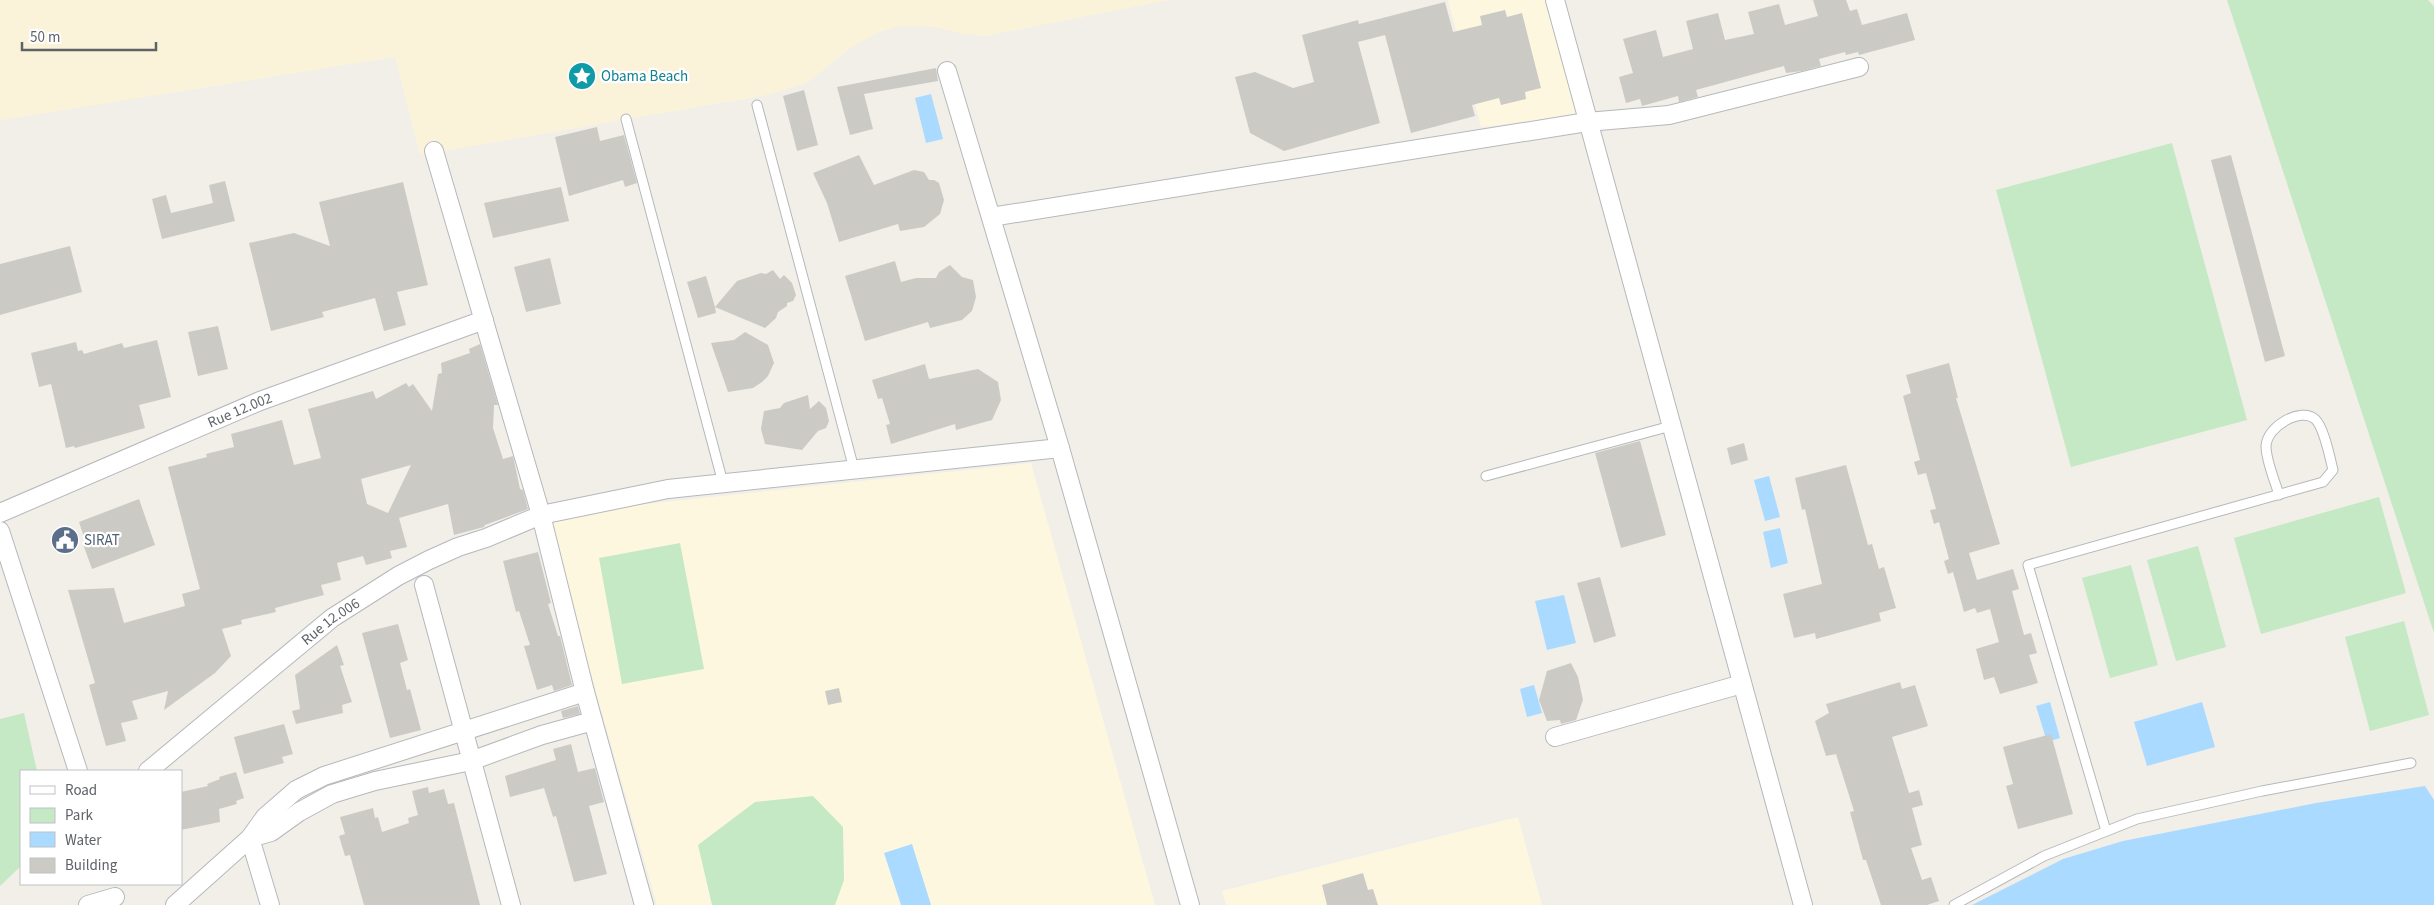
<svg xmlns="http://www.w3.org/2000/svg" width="2434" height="905" viewBox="0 0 2434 905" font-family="'Source Sans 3',sans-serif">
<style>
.commercial{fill:#fef7e0}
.green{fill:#c5e8c5}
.sand{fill:#fbf3d9}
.water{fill:#aadaff}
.building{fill:#cccac5;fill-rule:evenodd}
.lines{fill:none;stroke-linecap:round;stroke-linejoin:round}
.service-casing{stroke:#b5b8bc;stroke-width:11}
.minor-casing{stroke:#b5b8bc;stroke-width:20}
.service{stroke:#fff;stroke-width:9}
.minor{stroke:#fff;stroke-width:18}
.labels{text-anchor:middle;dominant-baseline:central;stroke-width:4.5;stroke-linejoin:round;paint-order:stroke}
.culture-label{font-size:15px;fill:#0d838f;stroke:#fff;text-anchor:start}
.street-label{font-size:15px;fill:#5f6368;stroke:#fff}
.service-label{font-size:15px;fill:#4e5e75;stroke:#fff;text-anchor:start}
</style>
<rect width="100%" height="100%" fill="#f1efe8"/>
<path class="commercial" d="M1448,0h100l29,116 -96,11z
M1031,463l124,442h-498l-109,-380 13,-12z
M1518,817l24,88h-316l-4,-14z"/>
<path class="green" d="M2227,0h201l6,6v627z
M2172,143l75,277 -176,47 -75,-277z
M2379,497l27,96 -145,41 -27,-96z
M680,543l24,126 -82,15 -23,-126z
M2198,546l28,101 -50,14 -29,-101z
M2131,565l27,100 -48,13 -28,-100z
M2404,621l25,94 -59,16 -25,-94z
M24,713l13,58h-16v95l-21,20v-167z
M813,796l30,31 1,53 -9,25h-123l-14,-60 57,-43z"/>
<path class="sand" d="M0,0h1169l-185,36 -21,-2 -28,-7 -35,-1 -21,6 -26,14 -46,37 -40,12 -347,60 -25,-98 -395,63z"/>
<path class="water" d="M931,94l12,45 -17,4 -11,-45z
M1769,476l11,41 -15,4 -11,-41z
M1780,528l8,35 -17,5 -8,-36z
M1564,595l12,48 -29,7 -12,-49z
M1534,685l8,28 -15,4 -7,-28z
M2050,702l10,36 -13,4 -11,-36z
M2202,702l13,45 -68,19 -13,-44z
M2425,786l9,14v105h-462l91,-46 60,-18 193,-38z
M912,844l19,61h-30l-17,-52z"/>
<path class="building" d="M1813,0h33l4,11 7,-2 5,16 45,-12 8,27 -56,15 -1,-3 -12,3 -1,-3 -26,7 2,7 -19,5 -16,2 -2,-7 -88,24 2,7 -19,5 -1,-6 -36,10 -2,-7 -14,4 -7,-26 14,-4 -10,-34 33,-9 7,27 30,-8 -7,-28 32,-8 7,27 29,-6 -6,-22 31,-8 6,21 33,-9z
M1445,2l8,30 29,-7 -2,-9 25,-6 2,7 15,-4 19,75 -16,4 1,7 -25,6 -2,-7 -27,7 3,11 -64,17 -26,-98 -27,7 22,81 -96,28 -34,-18 -15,-56 20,-5 38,16 21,-6 -12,-47 56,-15 1,4z
M936,68l2,13 -74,13 9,35 -23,6 -13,-48z
M804,90l14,55 -21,6 -14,-55z
M597,127l3,14 24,-6 13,48 -12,4 -2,-7 -54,16 -14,-59z
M859,155l15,30 40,-15 10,2 5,8h5l5,3 5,17 -4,14 -16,13 -24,4 -2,-7 -59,18 -12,-39 -14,-30z
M2231,155l54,201 -20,6 -54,-202z
M225,181l10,40 -73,18 -10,-40 14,-4 5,18 42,-10 -4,-18z
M403,182l25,103 -31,7 9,33 -22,6 -9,-33 -53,14 2,5 -53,14 -22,-88 45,-10 36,13 -11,-44z
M561,187l8,34 -76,17 -9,-35z
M70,246l12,46 -82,23v-51z
M550,258l11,46 -35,8 -12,-45z
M895,261l6,21 15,-4h20l3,-6 11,-7 12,12 11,3 3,17 -4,14 -10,9 -32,8 -2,-6 -63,19 -20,-65z
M773,270l7,9 4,-4 8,8 4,12 -3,6 -6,2v3l-9,6 -2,6 -11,10 -50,-21 1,6 -18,5 -11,-36 19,-6 9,31 22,-26 24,-8 5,1z
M218,326l10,43 -30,7 -10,-44z
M745,332l23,13 6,18 -6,13 -6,6 -9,6 -25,4 -17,-49 23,-3z
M157,340l14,57 -32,8 6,23 -70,20 -1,-2 -8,2 -15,-64 -12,3 -8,-34 45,-11 2,9 4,-1 2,4 38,-11 2,5z
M480,344l18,61h-4l-1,23 10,31 10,-3 7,33 3,1 5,19 -43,16 -1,2 -30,8 -6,-31 -49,14 8,29 -17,4 2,7 -26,7 -3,-9 -26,7 4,17 -20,5 3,10 -49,13 1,4 -35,8 1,4 -20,5 9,27 -16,17 -51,37 4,-19 -36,10 6,18 -17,4 5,18 -20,5 -17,-61 6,-2 -27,-93 46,-2 10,35 61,-17 -3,-12 18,-5 -32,-122 39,-10 -1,-3 28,-7 -3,-13 51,-14 12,45 27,-7 -13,-49 65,-18 3,8 30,-16 3,4 4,-3 19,27 6,-37 4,-1 -1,-10 29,-10 -1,-4zM411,465l-23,48 -21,-9 -6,-25z
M1949,363l9,35h-2l44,146 -31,9 8,27 36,-11 6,20 -7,2 12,44 7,-2 6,20 -8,2 9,28 -38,11 -6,-17 -10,3 -8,-31 23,-7 -9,-33 -13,4 -2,-5 -11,4 -11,-40 -5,2 -4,-13 5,-2 -10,-37 -5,2 -4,-14 6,-1 -10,-36 -8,2 -4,-13 6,-2 -17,-64 8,-3 -5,-18z
M925,364l4,15 49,-10 20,13 3,18 -9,20 -36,10 -1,-6 -64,20 -5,-19 4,-1 -8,-26 -4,1 -6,-19z
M808,395l2,14 9,-8 7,7 3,13 -3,7 -8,3 -16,19 -37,-6 -4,-15 3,-18 16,-3 4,-5z
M1640,441l26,94 -45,13 -26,-95z
M1744,443l4,17 -17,5 -4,-17z
M1846,465l22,80 4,-1 7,25 5,-2 12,41 -17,5 2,8 -65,18 -1,-6 -21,5 -11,-44 39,-10 -17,-75 -3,1 -7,-32z
M139,499l16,46 -63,24 -9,-25 3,-1 -7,-21z
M538,552l13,51 -3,1 10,32h2l12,49 -18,6 -2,-6 -15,5 -13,-44 6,-1 -11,-34 -3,1 -13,-51z
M1600,577l16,59 -22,7 -17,-60z
M398,624l10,36 -8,3 7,27 3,-1 11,41 -31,8 -28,-105z
M337,645l7,20 -4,1 12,36 -10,3 1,8 -47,11 -4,-13 8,-2 -5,-34z
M1571,663l7,14 5,23 -7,20 -15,4 -1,-4 -13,1 -8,-21 8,-29z
M1900,682l2,7 13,-4 13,41 -36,11 17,56 10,-3 4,15 -11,3 10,37 -11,3 11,32 9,-3 8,24 -12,4h-46l-15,-45h-3l-13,-48 4,-1 -18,-57 -10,2 -11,-35 14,-8 -3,-9z
M839,688l3,14 -14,3 -3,-14z
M578,706l2,8 -17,4 -2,-7z
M284,724l9,30 -11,3 2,6 -40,11 -10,-37z
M2051,734l22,80 -55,15 -12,-43 7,-2 -10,-37z
M571,744l7,28 17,-4 9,34 -15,4 18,68 -33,8 -18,-66 -3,1 -9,-29 -34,9 -5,-21 51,-16 -3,-11z
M236,772l8,26 -8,3 1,3 -18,5 1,13 -39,8v-38l27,-6 -1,-2 13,-5 -1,-2z
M428,787l1,6 15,-4 4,15 6,-1 26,102h-116l-14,-50 -5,1 -6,-20 6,-2 -5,-17 33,-9 2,10 3,-1 4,15 27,-9 -1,-5 10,-3 -6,-24z
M1363,873l5,17 5,-1 5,16h-51l-5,-20z"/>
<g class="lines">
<defs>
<path id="service" d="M757,105l97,364
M626,119l97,364
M1486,476l185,-50
M2106,831l-78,-266 295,-83 10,-12c-3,-12 -9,-43 -18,-51 -14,-12 -48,7 -49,27 0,15 9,35 13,49
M1954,905l90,-49 93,-37 125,-28 149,-28"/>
<g id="minor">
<path d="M1555,0l248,905"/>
<path d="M947,71l113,377 130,457"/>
<path d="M434,151l107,364 44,177 59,213"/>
<path d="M991,217l596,-95 82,-7 190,-48"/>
<path id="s1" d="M0,513l260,-112 224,-81"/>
<path d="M0,531l78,240"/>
<path d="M424,585l87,320"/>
<path d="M1555,737l187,-53"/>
<path id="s2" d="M148,771l184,-153 66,-42 31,-16 29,-13 28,-9 55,-23 127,-26 392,-41"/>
<path d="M250,838l21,-6 28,-20 33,-18 43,-13 96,-20 71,-26 51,-14"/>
<path d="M250,838l20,67"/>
<path d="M88,905l27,-8"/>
<path d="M175,905l75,-67 15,-21 31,-27 28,-14 261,-84"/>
</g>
</defs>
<use href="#service" class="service-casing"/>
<use href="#minor" class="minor-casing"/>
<use href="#service" class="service"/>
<use href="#minor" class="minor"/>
</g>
<defs>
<symbol id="sight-disc" viewBox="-11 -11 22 22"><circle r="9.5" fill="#0f9aa8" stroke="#fff"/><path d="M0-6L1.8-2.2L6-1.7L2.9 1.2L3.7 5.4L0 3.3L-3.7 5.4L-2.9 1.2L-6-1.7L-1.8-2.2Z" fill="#fff"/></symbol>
<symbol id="civic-disc" viewBox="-11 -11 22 22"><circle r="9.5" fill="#5c6f8a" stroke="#fff"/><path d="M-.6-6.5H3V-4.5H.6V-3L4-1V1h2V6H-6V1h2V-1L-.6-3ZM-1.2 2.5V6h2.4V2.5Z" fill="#fff"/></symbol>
</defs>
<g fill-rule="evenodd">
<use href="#sight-disc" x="566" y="60" width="32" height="32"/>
<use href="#civic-disc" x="49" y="524" width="32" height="32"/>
</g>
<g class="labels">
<g class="culture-label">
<text x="601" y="76">Obama Beach</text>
</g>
<g class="street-label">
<text stroke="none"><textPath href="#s1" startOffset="261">Rue 12.002</textPath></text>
<text stroke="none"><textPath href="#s2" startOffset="236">Rue 12.006</textPath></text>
</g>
<g class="service-label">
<text x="84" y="540">SIRAT</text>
</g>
</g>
<rect x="20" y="770" width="162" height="115" fill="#ffffff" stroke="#bfc1c3"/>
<rect x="30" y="786" width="25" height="8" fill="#ffffff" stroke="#bfc1c3"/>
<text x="65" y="795" font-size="15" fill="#5f6368">Road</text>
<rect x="30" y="808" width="25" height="15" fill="#c5e8c5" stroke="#bfc1c3"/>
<text x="65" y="820" font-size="15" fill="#5f6368">Park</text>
<rect x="30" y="832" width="25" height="15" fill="#aadaff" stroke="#bfc1c3"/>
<text x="65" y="845" font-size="15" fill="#5f6368">Water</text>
<rect x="30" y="858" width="25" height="15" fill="#cccac5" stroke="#bfc1c3"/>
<text x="65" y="870" font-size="15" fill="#5f6368">Building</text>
<path d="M22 42v8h134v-8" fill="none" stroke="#5f6368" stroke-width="2.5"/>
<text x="30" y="42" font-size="15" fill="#5f6368" stroke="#ffffff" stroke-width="4" paint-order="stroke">50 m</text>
</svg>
